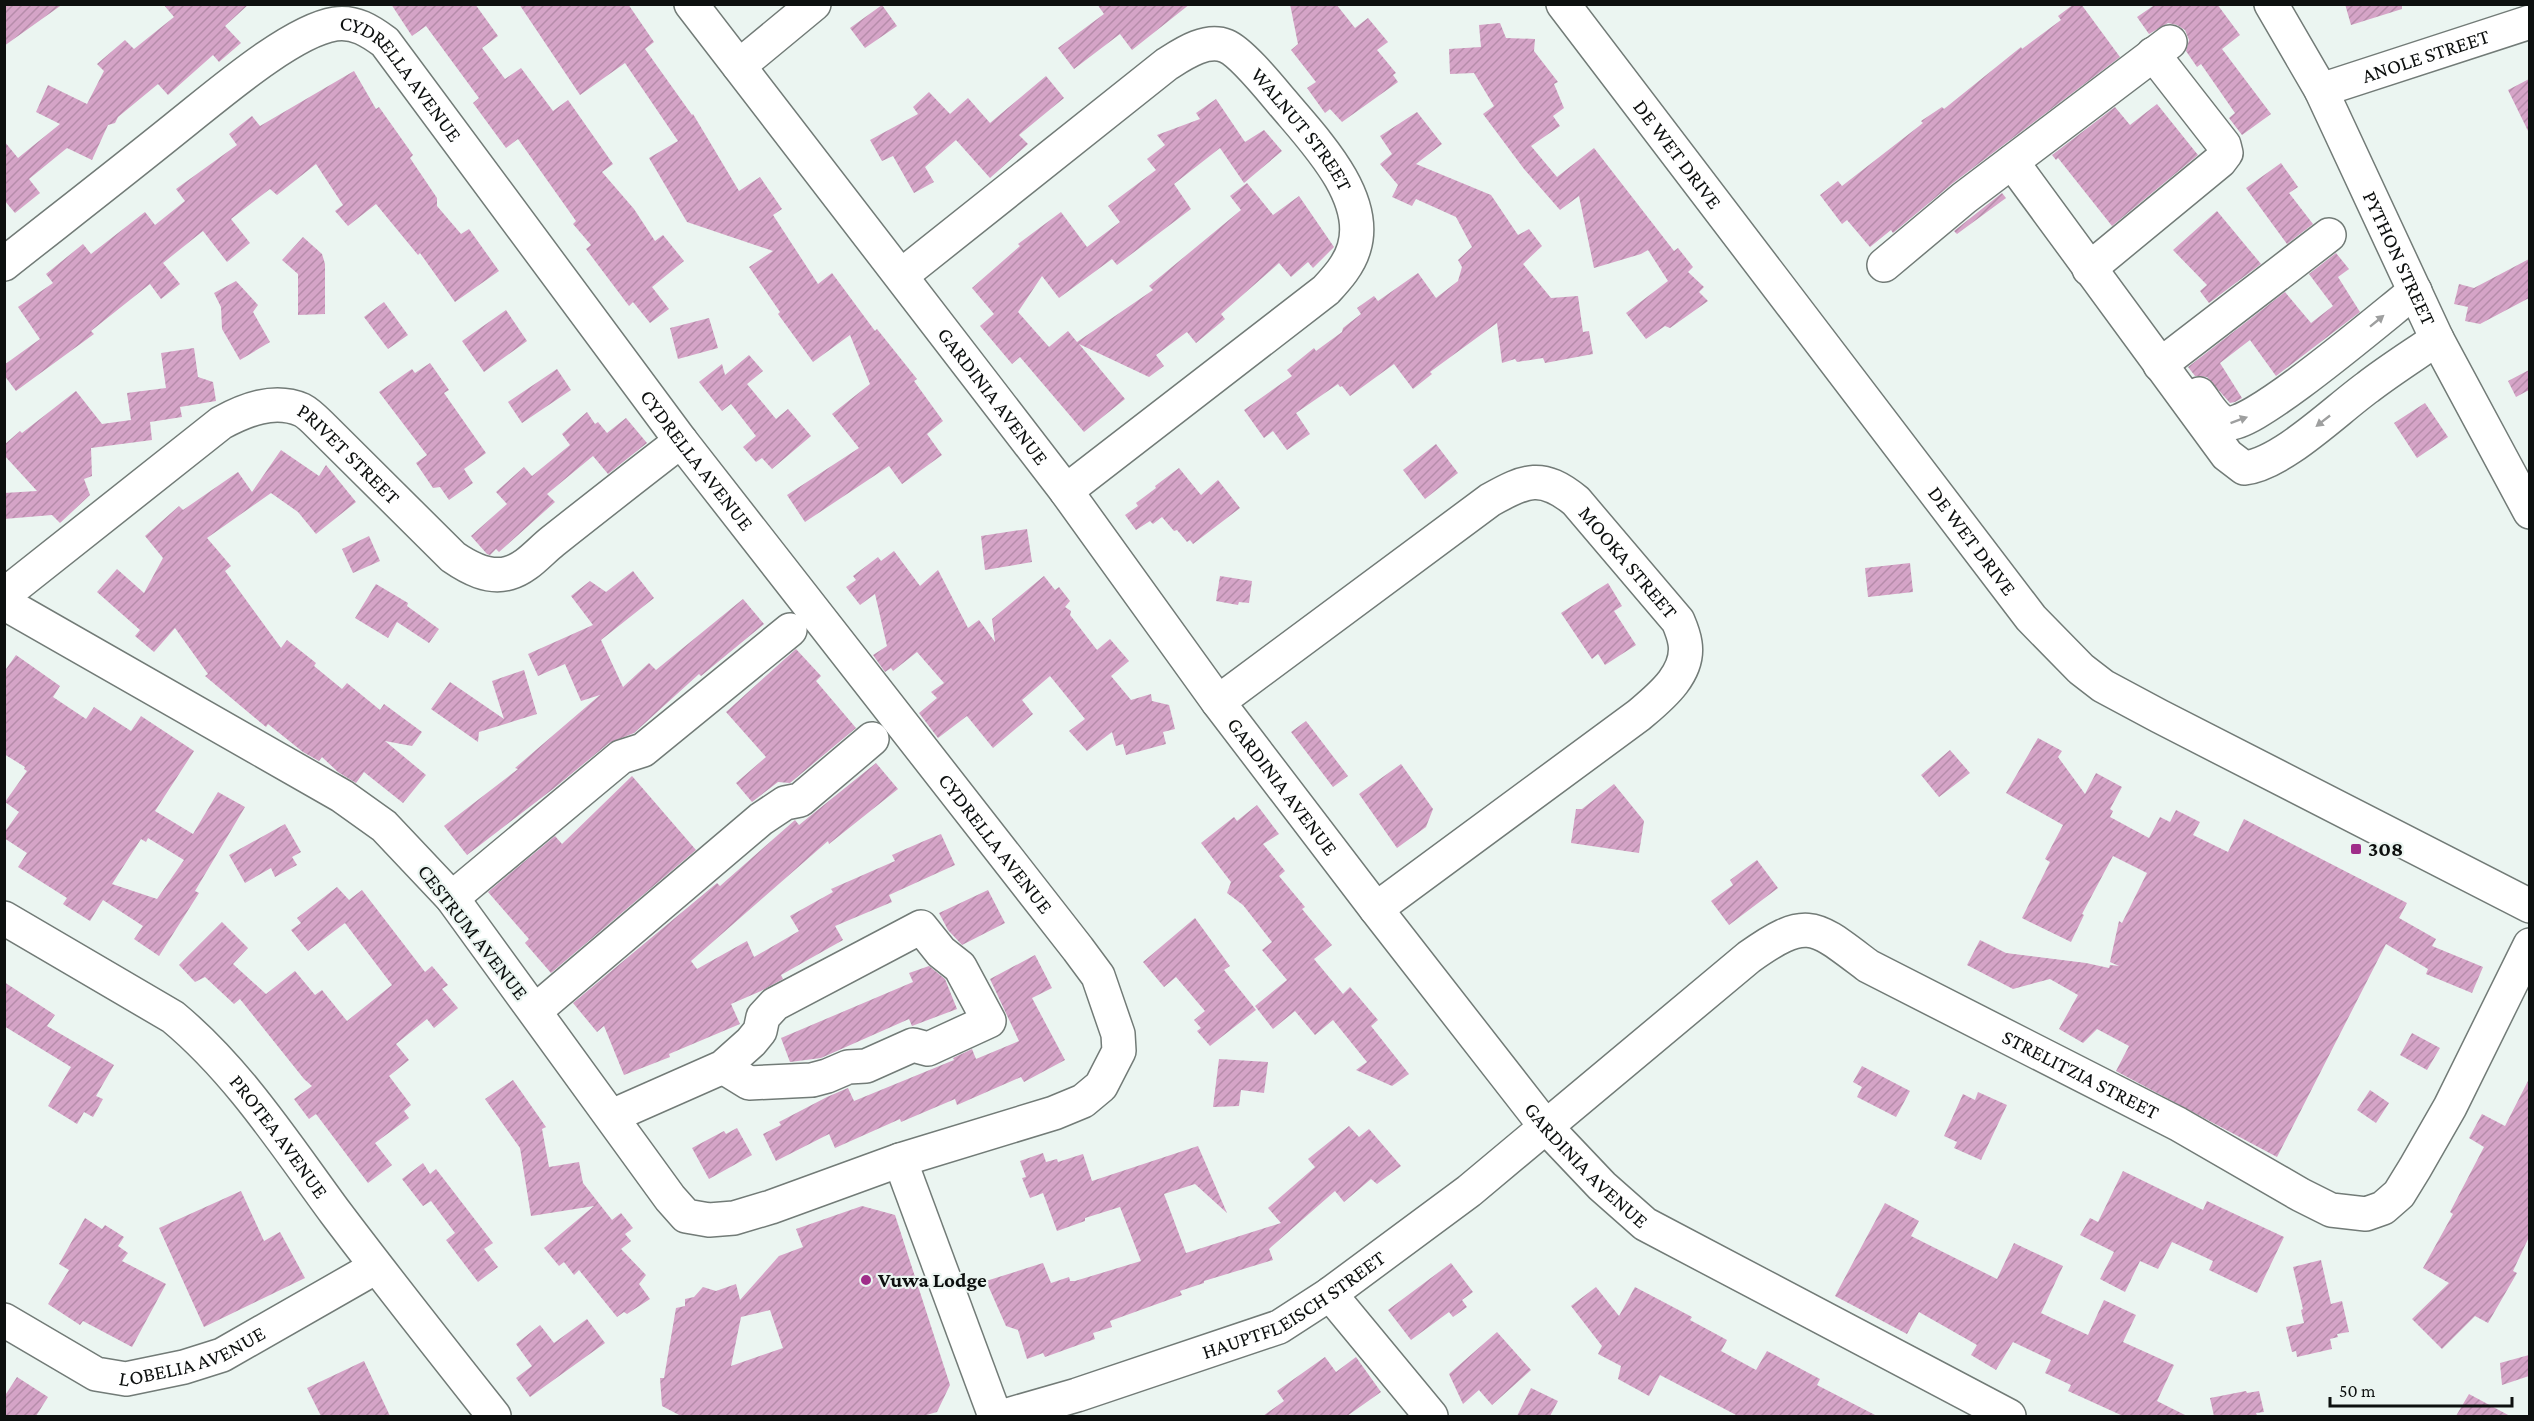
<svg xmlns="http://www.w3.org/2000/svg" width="2534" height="1421" viewBox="0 0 2534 1421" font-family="'Crimson Pro',serif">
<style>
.building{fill:url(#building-hatch);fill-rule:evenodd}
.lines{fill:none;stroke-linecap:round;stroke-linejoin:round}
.minor-casing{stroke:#727b77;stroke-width:36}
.minor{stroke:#fff;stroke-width:33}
.oneway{fill:#9e9f9f}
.poi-dot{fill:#9f2d89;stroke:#ebf5f1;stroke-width:2}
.labels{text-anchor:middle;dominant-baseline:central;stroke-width:4.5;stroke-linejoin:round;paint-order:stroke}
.street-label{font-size:21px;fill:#0d100f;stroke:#ebf5f1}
.poi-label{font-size:21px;font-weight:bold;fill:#0d100f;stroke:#ebf5f1;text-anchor:start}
</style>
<defs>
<pattern id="building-hatch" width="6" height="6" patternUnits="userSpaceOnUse" patternTransform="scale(1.5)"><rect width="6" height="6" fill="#d5a4c7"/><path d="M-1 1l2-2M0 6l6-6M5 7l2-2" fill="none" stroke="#b68caa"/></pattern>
</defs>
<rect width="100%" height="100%" fill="#ebf5f1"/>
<path class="building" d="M4,4h59l-59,42z
M163,4h86l-24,22 16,17 -22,19 -6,-7 -45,40 -10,-11 -40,33 -3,6 -7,2 -16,35 -25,-12 -38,31 11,14 -25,20 -11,-13v-59l14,17 42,-34 -24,-12 12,-27 39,19 17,-33 -7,-7 28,-24 9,9 40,-32z
M391,4h84l23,32 -16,12 23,31 16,-11 32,43 15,-11 45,64 -11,8 32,37 21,32 8,-6 21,26 -32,26 17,22 -19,14 -17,-21 -4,4 -43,-57 5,-4 -18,-21 3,-3 -58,-82 -12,9 -33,-45 6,-5 -53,-72 -14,10z
M519,4h109l26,38 -9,7 47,66 1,-1 46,77 21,-14 22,32 -9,6 45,69 14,-11 43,58 2,-2 40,50 -3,2 29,40 -16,13 15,21 -40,29 -13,-18 -84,56 -18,-27 72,-47 -27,-34 38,-30 -20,-49 -37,27 -35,-48 2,-2 -31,-45 24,-16 -86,-29 -38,-64 29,-17 -53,-78 -45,32z
M1097,4h93l-58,46 -12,-16 -46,35 -16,-21 46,-34z
M1290,4h46l19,24 13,-10 20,24 -11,8 19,23 -3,2 5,7 -56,40 -12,-13 -5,4 -18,-25 9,-6 -25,-32 7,-6z
M2074,4h7l39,53 -167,126 -60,50 -2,-3 -21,17 -23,-27 -5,4 -22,-29 18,-14 4,5 81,-63 -2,-2 21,-14 2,2 77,-62 1,2 39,-29 -3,-4z
M2156,4h61l23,31 -18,14 49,65 -29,21 -13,-17 6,-5 -34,-49 -4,3 -11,-16 3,-11 -4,-10 -8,-5 -9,-2 -19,11 -12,-17z
M2345,4h57v5l-51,16z
M882,5l15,21 -32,22 -15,-20z
M1500,23l6,15 29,1 -1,12 24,31 -4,2 10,24 -11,8 7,10 -29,20 26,31 37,-29 80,103 4,-3 15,19 -5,5 16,15 -5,5 9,9 -38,27 -5,-2 -19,13 -20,-26 42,-32 -20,-31 -7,4 -47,14 -15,-72 -19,14 -36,-41 -41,-55 11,-8 -20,-33 -24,1 -1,-25 32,-2 -2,-22z
M354,71l22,38 3,-2 34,48 -3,3 27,40v8l24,28 8,-5 30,42 -44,31 -35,-49 -2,2 -42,-51 -28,22 -13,-15 8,-6 -27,-41 -39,31 -7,-6 -39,30 19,24 -23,19 -24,-31 -40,32 17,21 -19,15 -11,-15 -59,47 3,3 -78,57 -12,-16v-10l36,-26 -22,-32 35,-24 -7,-9 37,-30 8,10 54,-42 10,13 30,-24 -9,-12 61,-44 -8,-11 23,-18 8,10z
M1046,76l18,22 -45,37 9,9 -38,34 -34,-38 -31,27 9,15 -20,11 -21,-37 -11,5 -12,-21 48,-26 -5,-7 16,-15 21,22 18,-16 22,25z
M2529,79v54l-21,-43z
M1216,99l29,43 19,-12 18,21 -38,32 -24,-35 -46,36 17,25 -74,56 -5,-6 -53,39 -17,-22 -24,36 31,35 19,-16 9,11 76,-52 -4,-4 92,-76 -11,-14 17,-13 26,32 26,-19 35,51 -21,21 -5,-6 -17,15 -12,-14 -58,51 4,5 -29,24 -9,-11 -31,23 8,11 -15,11 -70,-33 46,55 -41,33 -64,-75 -8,7 -32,-38 14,-12 -22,-26 48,-42 -2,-2 43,-32 26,35 33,-25 -12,-16 48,-36 -9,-11 18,-14 -8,-10 43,-16 -4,-6z
M2157,104l41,51 -86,71 -54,-68 -2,2 -4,-5 63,-48 15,18z
M1417,112l25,32 -26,20 75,31 27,40 11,-6 13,17 -19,18 28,34 27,-2 5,36 6,-1 4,23 -48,9 -2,-5 -26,4 -2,-3 -13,4 -5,-40 -67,49 2,2 -19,15 -19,-25 -44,32 -8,-10 -2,1 -2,-3 -42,29 14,21 -23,16 -14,-19 -9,7 -20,-28 48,-34 -5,-6 27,-22 2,3 26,-19 1,-4 18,-14 -4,-6 17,-12 4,5 40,-28 18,25 22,-17 4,-14 -4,-7 14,-13 -16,-30 -40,-18 -4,7 -20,-9 6,-12 -18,-21 12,-10 -12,-18z
M2281,163l17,24 -9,6 24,31 -26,20 -41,-56z
M2002,193l4,5 -49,36 -3,-3z
M2217,211l44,53 -52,39 -9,-12 7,-6 -34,-35z
M303,237l19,17 3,10v50l-27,1v-41l-16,-14z
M2336,253l13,16 -11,8 22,35 -84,64 -26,-36 -30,23 22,35 -7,4 -5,1 -23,-26 -12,-1 -7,-9 97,-75 26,31 22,-17 -24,-32z
M2529,259v39l-49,26 -15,-3 3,-14 -14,-3 5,-20 15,4z
M236,281l22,24 -5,7 17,30 -30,18 -18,-31 -1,-22 -7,-14z
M384,302l24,33 -20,14 -24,-32z
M506,310l21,31 -43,31 -22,-31z
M709,318l9,30 -40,11 -8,-31z
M194,348l4,29 15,5 3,19 -36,6 2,10 -32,5 2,18 -61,8 1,28 -8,3 6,16 -30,28 -8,-8 -48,4v-26l33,-2 -33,-36v-10l16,-14 2,2 54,-42 26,33 29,-4 -4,-27 39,-5 -5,-35z
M749,355l14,16 -16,13 29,35 12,-10 23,27 -39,33 -10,-11 -6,4 -13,-15 13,-11 -25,-32 -9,7 -23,-29 23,-18 3,11z
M430,363l19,27 -5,3 42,60 -22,16 9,14 -24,17 -9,-13 -7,1 -17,-25 11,-8 -48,-63 33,-23 3,4z
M557,369l14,21 -49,33 -14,-21z
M2529,370v20l-13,7 -8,-16z
M2425,403l23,34 -31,21 -23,-35z
M587,412l8,12 3,-2 9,11 19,-15 21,25 -39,31 -15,-18 -46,38 8,8 -56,50 -3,-3 -6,6 -3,-1 -16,-18 36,-32 -11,-12 28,-25 8,9 38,-31 -8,-11z
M1436,444l22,29 -33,26 -22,-29z
M281,450l38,26 7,-11 30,37 -40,32 -18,-22 -27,-19 -64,45 24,28 -6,5 56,77 6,-8 29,23 -2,3 28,23 5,-6 33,27 4,-6 38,28 -10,14 -27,-5 41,34 -23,28 -39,-31 -8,11 -18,-11 -16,-15 -3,4 -16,-9 -35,-28 -2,3 -61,-51 3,-2 -33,-46 -21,24 -19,-16 5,-6 -43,-38 20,-23 27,24 19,-35 -18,-22 34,-30 4,4 55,-38 14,20z
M1179,468l22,27 17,-15 22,28 -47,36 -3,-4 -3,2 -10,-12 -3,1 -12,-14 -9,7 -3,-3 -14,9 -11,-15 13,-9 -2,-3 20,-15 -1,-2z
M1027,529l5,33 -47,8 -4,-34z
M369,536l11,25 -27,12 -11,-24z
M894,551l26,35 18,-16 30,58 11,-8 16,22 -3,-23 52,-43 11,14 4,-3 11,14 -5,6 6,4 -1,4 27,35 13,-11 19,22 -18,15 20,24 20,-6 1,7 17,4 6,24 -12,3 3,12 -40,11 -3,-11 -7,2 -4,-14 -25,19 -18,-20 16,-12 -35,-43 -28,24 11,14 -40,34 -26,-32 -29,22 -19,-25 18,-15 -6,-6 13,-9 -27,-31 -24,19 -2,-3 -6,4 -12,-17 14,-9 -12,-52 -15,11 -14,-18 10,-7 -3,-4 25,-19 3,4z
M1910,563l3,29 -45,5 -3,-29z
M633,571l21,27 -53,42 22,47 26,-24 7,7 87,-71 21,25 -63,52 -2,-2 -65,59 -25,10 -56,46 -86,66 -23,-29 74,-57 -3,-1 85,-73 -19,6 -16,-37 -27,12 -10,-22 65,-29 -22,-29 19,-15 16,11z
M1220,576l32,5 -3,22 -10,-1 -1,3 -22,-4z
M1608,583l14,23 -8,5 22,34 -31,20 -7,-11 -6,5 -31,-46z
M376,584l32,19 -1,3 32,23 -10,14 -32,-21 -9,16 -33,-20z
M796,649l25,27 -5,5 40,47 -66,55 -12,-1 -26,20 -16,-19 30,-26 -40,-45z
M16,655l44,31 -7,11 33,22 8,-12 37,24 10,-15 53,35 -39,60 38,23 25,-42 27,15 -50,84 4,2 -40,63 -25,-17 9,-13 -40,-26 -13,21 -27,-17 4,-6 -49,-31 9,-14 -23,-15v-5l15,-21 -14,-10 22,-31 -3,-2 1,-2 -21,-13v-82zM148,838l36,22 -27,39 -45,-15 29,-45 5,3z
M524,670l13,44 -58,18 -1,10 -47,-33 19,-27 54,37 -12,-38z
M1306,721l42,55 -15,11 -42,-55z
M2038,738l24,13 -4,6 27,37 11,-21 26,14 -12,22 3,2 -3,6 39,21 11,-21 10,5 6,-12 24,12 -7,13 35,17 16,-33 163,84 -8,15 37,21 -4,7 51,21 -11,26 -46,-19 2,-5 -42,-25 -109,213 -161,-86 13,-25 -32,-17 -14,14 -24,-14 19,-34 -28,-16 -37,10 -46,-24 13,-25 26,13 80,10 23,5 1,-3 9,1 -9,-4 9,-41 3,2 25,-50 -34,-17 -31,58 2,1 -13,27 -49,-24 28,-56 -5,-3 18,-34 -57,-32z
M1950,750l20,23 -31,24 -18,-22z
M876,763l22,26 -69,55 -1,-3 -137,120 6,8 50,-28 7,16 45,-26 -9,-15 43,-24 -2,-3 64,-28 -3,-6 32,-14 17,-7 14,31 -66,30 3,7 -57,24 8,14 -62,35 2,4 -22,12 -30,13 9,20 -71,30 1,3 -46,18 -20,-49 -7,6 -24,-29 144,-120 3,3 75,-66 4,5z
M1401,764l32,45 -7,18 -29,21 -38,-54z
M632,776l64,74 -145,123 -26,-30 4,-4 -41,-47 67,-56 7,8z
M1614,784l30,37 -5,32 -68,-10 5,-34h6z
M1257,805l22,29 -16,10 22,27 -6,5 26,31 -3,2 30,36 -18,14 29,35 7,-7 28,33 -7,6 38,48 -17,12 -36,-16 11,-8 -34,-42 -18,15 -20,-24 -22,18 -18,-23 32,-26 -25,-30 10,-8 -29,-37 -16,-12 4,-11 -30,-39 33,-26 3,4z
M285,824l16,28 -9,5 5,8 -22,12 -4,-9 -26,15 -16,-28z
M1757,860l21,28 -49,37 -18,-24 22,-16 -3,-5z
M337,887l12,13 13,-10 63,82 7,-6 16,19 -6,4 16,19 -24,20 -7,-9 -31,25 13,16 -20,16 22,29 -7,6 5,7 -34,25 17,22 -24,18 -52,-69 -7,5 -15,-20 18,-13 -8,-7 -64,-80 -6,5 -29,-27 -10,5 -16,-17 43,-43 26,26 -15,16 33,30 29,-23 20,24 7,-5 25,31 45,-36 -47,-62 -37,28 -17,-21 10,-7 -4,-5z
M988,890l17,33 -43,22 -14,-15 -9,-17z
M1195,918l35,48 -6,4 32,40 -46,36 -13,-15 4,-3 -7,-8 11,-9 -29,-34 -12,10 -21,-25z
M1035,955l17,33 -20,10 33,62 -41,22 -3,-5 -64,28 -2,-6 -54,23 -1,-3 -65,29 -6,-14 -53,27 -13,-27 18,-9 -2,-3 48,-25 21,-9 6,13 100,-41 -1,-2 19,-9 4,10 43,-18 -29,-62z
M929,966l16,13 12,30 -45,17 -3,-7 -88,39 -31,4 -9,-24 132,-56 -4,-9z
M4,982l51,33 -8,11 67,39 -18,31 7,3 -10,18 -9,-5 -7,12 -29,-18 23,-39 -67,-41z
M2412,1033l28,15 -13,22 -27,-15z
M1219,1059l49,3 -4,31 -23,-3 -2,16 -26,1z
M1862,1066l48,25 -14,26 -39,-20 5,-10 -9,-5z
M2529,1079v158l-16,34 4,2 -29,50 -13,-7 -33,33 -30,-30 37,-36 -26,-15 30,-54 -3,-2 34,-65 -15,-9 13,-24 23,12z
M513,1080l33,47 -4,2 7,38 30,-5 4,21 29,37 9,-7 12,15 -8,6 6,7 -10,8 25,26 -7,9 11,15 -23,15 -3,-2 -7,5 -38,-47 -5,5 -10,-13 -5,4 -15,-18 50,-42 -63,10 -11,-68 -35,-49z
M2370,1090l19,13 -13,20 -19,-13z
M1978,1092l29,13 -26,55 -27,-12 3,-6 -13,-6 19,-42 12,6z
M1349,1126l10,11 10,-8 32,37 -24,18 -6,-5 -27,23 -9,-11 -66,58 4,11 -69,21v2l-24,8 2,4 -72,26 2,6 -19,6 2,6 -50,18 -2,-4 -16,6 -9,-29 -12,-4 -20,-45 57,-18 8,20 18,-6 1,4h5l66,-20 -21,-54 -35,11v3l-28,10 -14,-38 -13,5 -8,-20 4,-1 -6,-16 23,-8 3,9 11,-3 1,3 25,-8 9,27 106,-35 29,67 -32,-29 -31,10 22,59 95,-30 -13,-15 47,-41 -7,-8z
M737,1128l15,27 -43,24 -17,-31 32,-17 2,3z
M423,1163l7,11 6,-5 57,74 -9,6 14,18 -20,15 -32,-42 9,-7 -24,-32 -8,5 -21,-27z
M2123,1171l80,39 4,-9 77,36 -27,56 -48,-23 4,-9 -41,-19 -14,27 -18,-8 -15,31 -25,-13 14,-27 -34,-17 10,-17 8,4z
M241,1191l23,50 16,-9 25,46 -101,49 -45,-99z
M1885,1203l34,18 -8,15 86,43 17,-36 49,23 -22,47 47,22 16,-35 32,15 -13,27 51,23 -17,36 30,15h-64l-55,-25 3,-6 -26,-12 6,-13 -38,-18 -17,28 -25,-15 6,-10 -58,-33 -12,22 -72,-38z
M862,1206l33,9 55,170 -13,27 -14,4h-242l-19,-10 -2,-28h4l12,-70 9,-2v-7l9,-2 9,-10 13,4 20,-7 4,16 39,-44 24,-9 -7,-18zM770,1310l13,38 -52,18 10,-49z
M85,1218l17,11 3,-4 19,12 -6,9 10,7 -6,8 44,23 -34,63 -49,-26 -3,4 -32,-21 21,-34 -10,-6z
M2321,1260l10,44 11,-3 7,31 -12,2 1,3 -8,2 2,10 -35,8 -1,-6 -4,1 -6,-25 18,-4 -3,-13 2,-1 -10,-42z
M1451,1263l22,29 -11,8 5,7 -14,10 -4,-5 -38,28 -23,-30z
M1596,1287l23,29 16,-29 57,30 -2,3 37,20 -6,11 35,19 11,-19 53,28 -3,6 60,31h-139l-78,-41 -11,21 -31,-17 3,-13 -23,-12 4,-8 -31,-40z
M587,1319l18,24 -75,54 -14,-19 16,-12 -16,-22 24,-19 14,18z
M1497,1332l34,38 -39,35 -13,-15 -16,14 -14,-30z
M2529,1355v21l-27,9 -2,-22z
M1325,1357l11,15 20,-15 25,35 -34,24h-84l21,-15 -7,-10z
M364,1361l26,55h-69l-14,-28z
M17,1377l31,20 -12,19h-32v-19z
M1531,1388l27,13 -8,15h-33z
M2246,1391l1,2 12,-2 5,21 -8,1 1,3h-43l-4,-18z
M2469,1394l41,22h-54z"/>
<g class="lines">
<defs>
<g id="minor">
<path id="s1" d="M691,4l375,487 152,211 158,207 170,218 56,59 43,38 364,192"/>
<path id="s2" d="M1563,4l468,614 50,51 22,17 56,30 371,190"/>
<path id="s3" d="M2271,4l50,86 116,249 93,173"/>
<path d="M739,66l75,-62"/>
<path id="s4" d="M2321,90l209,-68"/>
<path d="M2012,162l215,293 17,13c38,-4 92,-58 124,-81 22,-17 46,-32 69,-48"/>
<path id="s5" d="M4,264c57,-45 115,-90 172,-136 37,-29 114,-97 159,-104 20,-3 35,7 50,18l296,399 397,508 20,27 20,58 1,17 -18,35 -18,15 -29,12 -154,47 -129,47 -37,11 -25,2 -23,-4 -16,-18 -218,-300 -68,-72 -42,-30 -338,-193"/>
<path d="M1884,265l80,-67 206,-156"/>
<path d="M2089,269l131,-108 6,-8 -2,-8 -71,-91"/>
<path id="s6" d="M902,275l265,-211c16,-10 39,-26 59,-18 15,6 45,43 56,56 30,36 88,94 72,146 -5,17 -17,30 -28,42l-260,201"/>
<path d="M2160,365l169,-130"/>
<path d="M2199,394c8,10 16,27 29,29 25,5 161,-112 187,-132"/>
<path id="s7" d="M4,595l217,-172c24,-13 53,-25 81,-13 6,3 13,10 18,15l133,132c16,11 36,22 56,16 18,-5 30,-21 44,-32 43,-34 85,-67 128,-100"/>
<path id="s8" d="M1218,702l272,-202c36,-20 52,-27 86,1l102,120c3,7 6,15 7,22 5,31 -26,55 -46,72l-263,194"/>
<path d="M452,898l169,-141 22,-7 147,-120"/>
<path id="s9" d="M4,918l169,99c65,54 112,127 162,195 52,69 106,137 159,204"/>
<path d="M535,1011l226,-192 24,-16 15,-3 72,-61"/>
<path d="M612,1116l111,-49 28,-25 9,-11 3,-14 12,-13 146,-77 20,25 19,15 29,54 -61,28 -15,-4 -47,21 -18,1 -21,9 -15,4 -63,3 -26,-16"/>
<path d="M900,1160l95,256"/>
<path d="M1330,1294l101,122"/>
<path id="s10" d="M4,1320l92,54 30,5 58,-12 38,-12 154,-88"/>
<path id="s11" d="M1004,1416l73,-21 202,-68 51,-33 139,-103 280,-234c59,-42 66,-31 119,9l310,158 123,71 30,15 35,4 17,-6 16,-14 16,-26 35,-61 80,-162"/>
</g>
</defs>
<use href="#minor" class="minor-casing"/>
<use href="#minor" class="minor"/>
</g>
<defs><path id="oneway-solid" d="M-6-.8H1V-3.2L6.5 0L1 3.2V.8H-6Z" transform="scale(1.5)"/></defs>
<g class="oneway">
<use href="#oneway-solid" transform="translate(2377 321) rotate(-39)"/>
<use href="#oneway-solid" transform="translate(2239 420) rotate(-20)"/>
<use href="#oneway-solid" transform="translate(2323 421) rotate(142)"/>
</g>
<g class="poi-dot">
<rect x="2350" y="843" width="12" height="12" rx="3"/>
<circle cx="866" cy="1280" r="6"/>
</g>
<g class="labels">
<g class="street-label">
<text stroke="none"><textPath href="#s4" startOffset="110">ANOLE STREET</textPath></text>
<text stroke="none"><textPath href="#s5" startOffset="501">CYDRELLA AVENUE</textPath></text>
<text stroke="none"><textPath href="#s6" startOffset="516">WALNUT STREET</textPath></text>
<text stroke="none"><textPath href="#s2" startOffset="189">DE WET DRIVE</textPath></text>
<text stroke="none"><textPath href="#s3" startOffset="285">PYTHON STREET</textPath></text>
<text stroke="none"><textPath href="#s1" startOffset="495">GARDINIA AVENUE</textPath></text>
<text stroke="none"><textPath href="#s7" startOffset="426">PRIVET STREET</textPath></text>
<text stroke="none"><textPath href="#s5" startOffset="987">CYDRELLA AVENUE</textPath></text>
<text stroke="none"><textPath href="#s2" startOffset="675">DE WET DRIVE</textPath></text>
<text stroke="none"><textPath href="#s8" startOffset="514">MOOKA STREET</textPath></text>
<text stroke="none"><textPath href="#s1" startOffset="981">GARDINIA AVENUE</textPath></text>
<text stroke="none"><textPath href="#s5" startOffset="1473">CYDRELLA AVENUE</textPath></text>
<text transform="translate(473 932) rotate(52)">CESTRUM AVENUE</text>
<text stroke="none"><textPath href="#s11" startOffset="1263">STRELITZIA STREET</textPath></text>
<text stroke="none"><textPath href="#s9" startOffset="356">PROTEA AVENUE</textPath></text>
<text stroke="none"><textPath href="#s1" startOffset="1467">GARDINIA AVENUE</textPath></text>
<text stroke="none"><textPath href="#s11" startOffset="312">HAUPTFLEISCH STREET</textPath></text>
<text stroke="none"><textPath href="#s10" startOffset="207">LOBELIA AVENUE</textPath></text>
</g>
<g class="poi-label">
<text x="2368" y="849">308</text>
<text x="878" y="1280">Vuwa Lodge</text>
</g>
</g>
<rect width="2534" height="1421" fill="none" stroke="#0d100f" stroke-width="12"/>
<path d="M2330 1397v9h182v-9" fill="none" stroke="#0d100f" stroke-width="3"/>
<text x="2339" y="1397" font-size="18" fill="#0d100f" stroke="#ebf5f1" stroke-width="4.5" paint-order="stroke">50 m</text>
</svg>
